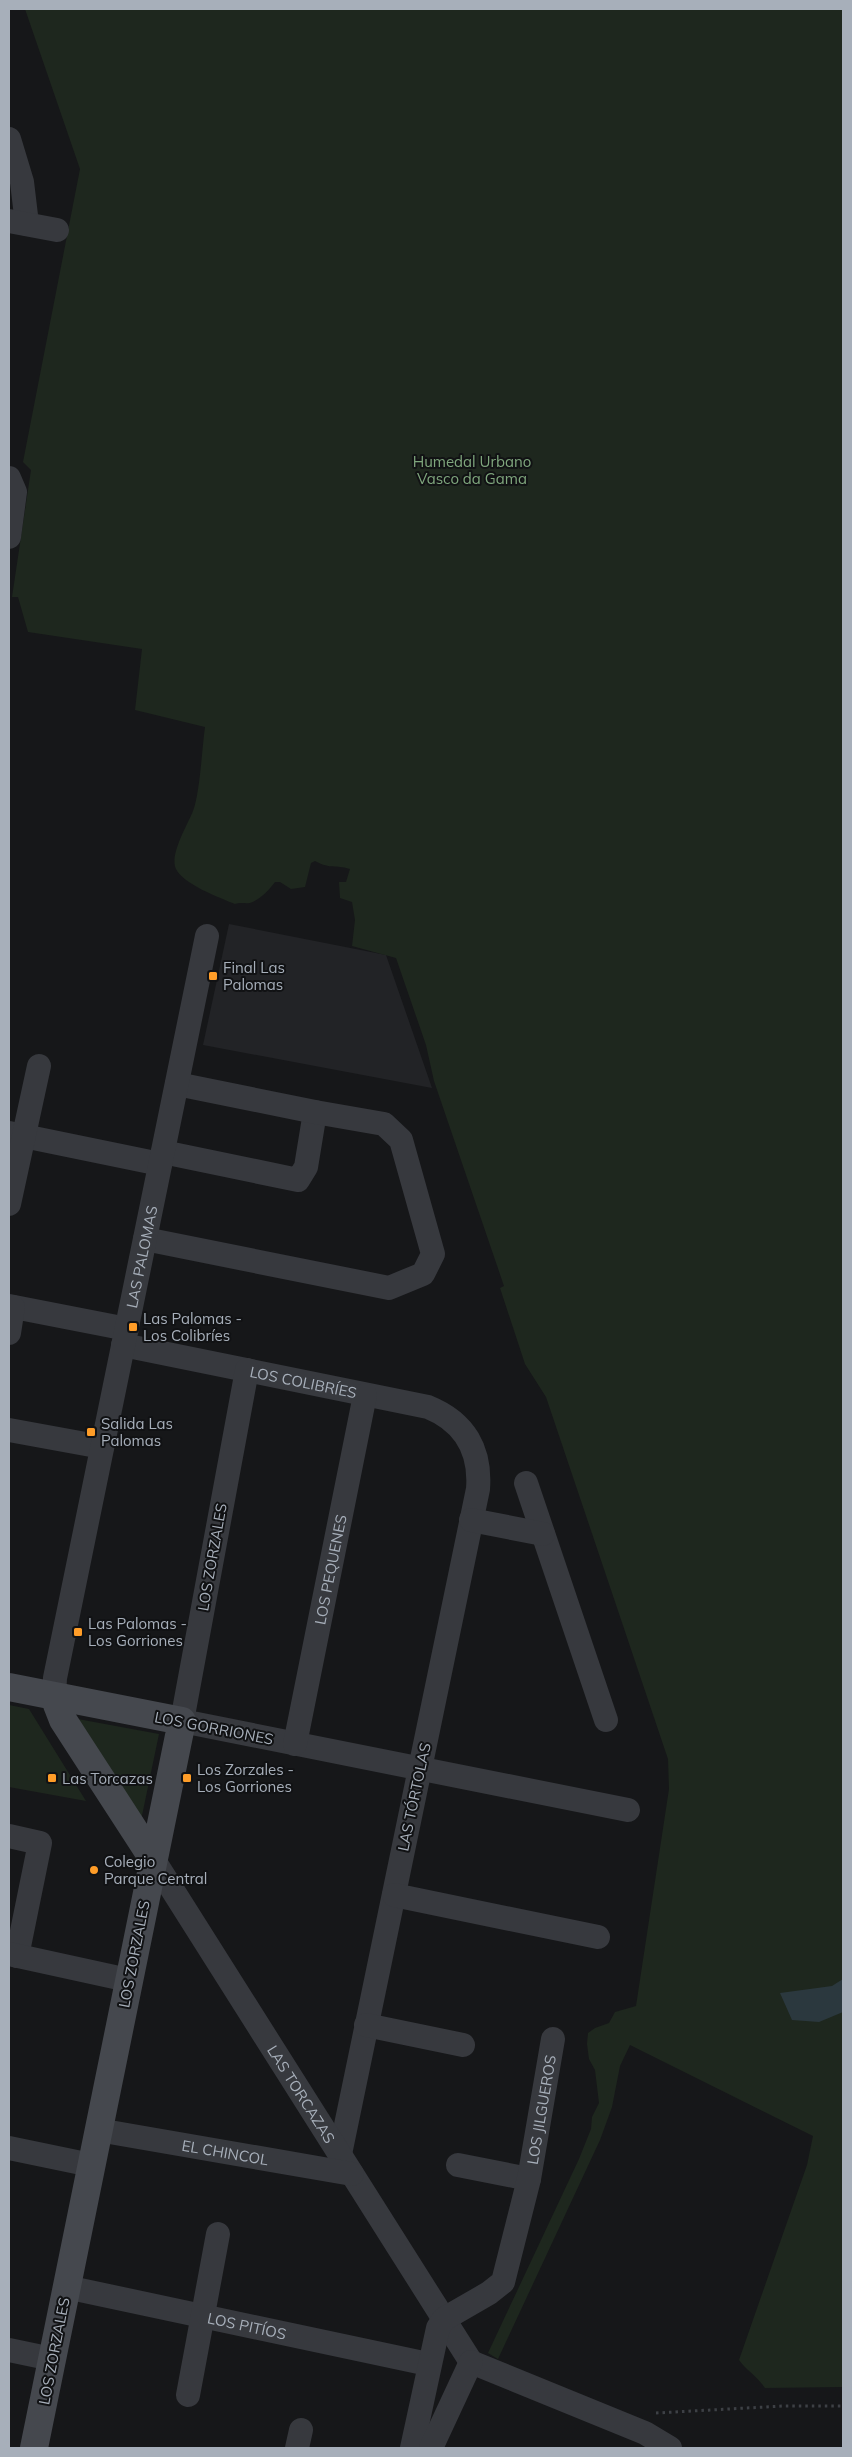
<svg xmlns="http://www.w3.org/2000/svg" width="852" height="2457" viewBox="0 0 852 2457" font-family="Mulish,sans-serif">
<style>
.built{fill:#222326}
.green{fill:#1e271e}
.water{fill:#2b383e}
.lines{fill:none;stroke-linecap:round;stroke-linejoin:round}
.path{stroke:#3d4045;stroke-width:3;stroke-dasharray:2.5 4;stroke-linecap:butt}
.street{stroke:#37393e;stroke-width:24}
.secondary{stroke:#45484e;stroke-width:28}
.poi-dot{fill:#ff9d28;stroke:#111214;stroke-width:2}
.labels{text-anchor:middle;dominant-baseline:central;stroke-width:4;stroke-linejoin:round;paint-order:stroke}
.park-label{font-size:15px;fill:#7fa67d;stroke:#111214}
.poi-label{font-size:15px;fill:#a7afba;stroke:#111214;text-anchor:start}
.street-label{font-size:15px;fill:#a7afba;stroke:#111214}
</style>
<rect width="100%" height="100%" fill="#161719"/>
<path class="built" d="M229,924l157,31 46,133 -229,-43z"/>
<path class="green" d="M25,9h818v2378l-78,1c-9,-13 -18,-17 -26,-28l68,-195 6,-29 -183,-91 -10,21 -8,41 -12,33 -102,219 -10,-6 91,-194 12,-30 1,-12 7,-14 -4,-33 -6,-11 -2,-15 1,-11 7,-5 14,-5 6,-11 21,-6 33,-217 -1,-30 -122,-362 -21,-33 -25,-76 4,-2 -70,-205 -8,-36 -30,-87 -44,-12 3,-26 -3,-18 -12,-4 -1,-16h7l4,-13c-16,-5 -18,1 -35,-8l-4,2 -6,24 -14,2 -11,-7h-5c-7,9 -14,17 -25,21 -5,1 -9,-1 -15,1 -15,-6 -52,-20 -59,-35 -7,-14 12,-45 17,-58 7,-18 9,-63 12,-84l-70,-17 7,-61 -114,-17 -10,-35h-6l19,-127 -8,-8 57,-293z
M9,1705l20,4 57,92 -77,-14z
M67,1717l92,17 -20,96z"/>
<path class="water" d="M843,1979v33l-24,10 -27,-2 -12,-27 52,-7z"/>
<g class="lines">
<path class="path" d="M656,2413l127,-7h60"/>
<g class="street">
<path d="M9,139l13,43 5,42"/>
<path d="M9,221l48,9"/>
<path d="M9,478l6,14 -6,45"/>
<path d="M9,1133l151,31"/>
<path d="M163,1152l135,28 8,-13 9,-55"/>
<path d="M9,1204l30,-138"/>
<path d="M145,1239l244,49 34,-14 10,-20 -32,-114 -17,-16 -69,-12 -138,-28"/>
<path d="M9,1306l118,23"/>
<path d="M9,1333l4,-26"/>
<path id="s1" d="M123,1345l305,62c37,15 53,43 50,82l-138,665"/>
<path d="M247,1370l-65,351 446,89"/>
<path d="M9,1430l93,17"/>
<path d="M526,1483l80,237"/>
<path d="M471,1520l72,14"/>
<path id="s2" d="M54,1697l1,-19 152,-742"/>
<path id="s3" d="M295,1744l70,-349"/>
<path d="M9,1836l31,7 -23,113"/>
<path id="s4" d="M153,1859l318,503"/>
<path d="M394,1895l204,42"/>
<path d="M9,1954l119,26"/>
<path d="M366,2025l97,20"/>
<path id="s5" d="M98,2130l254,44"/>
<path d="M9,2148l82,17"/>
<path d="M458,2165l71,14"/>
<path id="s6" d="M66,2287l362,77"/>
<path d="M9,2350l43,9"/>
<path d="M471,2362l174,71 25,15"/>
<path d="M188,2395l30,-161"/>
<path d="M297,2448l4,-18"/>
<path id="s7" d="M412,2448l26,-120 6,-9 45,-26 14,-11 26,-103 24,-140"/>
<path d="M431,2448l40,-86"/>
</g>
<path class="secondary" d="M9,1687l173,34 -148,727
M54,1697l9,23 90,139"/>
</g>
<g class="poi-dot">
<rect x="208" y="971" width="10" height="10" rx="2.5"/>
<rect x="128" y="1322" width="10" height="10" rx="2.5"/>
<rect x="86" y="1427" width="10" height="10" rx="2.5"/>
<rect x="73" y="1627" width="10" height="10" rx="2.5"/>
<rect x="47" y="1773" width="10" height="10" rx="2.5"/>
<rect x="182" y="1773" width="10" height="10" rx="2.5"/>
<circle cx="94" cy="1870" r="5"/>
</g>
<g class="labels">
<g class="park-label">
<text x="472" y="461">Humedal Urbano<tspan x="472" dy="17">Vasco da Gama</tspan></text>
</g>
<g class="poi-label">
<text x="223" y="967">Final Las<tspan x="223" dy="17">Palomas</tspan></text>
<text x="143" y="1318">Las Palomas -<tspan x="143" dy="17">Los Colibríes</tspan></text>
<text x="101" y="1423">Salida Las<tspan x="101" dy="17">Palomas</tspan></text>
<text x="88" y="1623">Las Palomas -<tspan x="88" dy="17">Los Gorriones</tspan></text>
<text x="197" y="1769">Los Zorzales -<tspan x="197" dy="17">Los Gorriones</tspan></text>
<text x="62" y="1778">Las Torcazas</text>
<text x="104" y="1861">Colegio<tspan x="104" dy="17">Parque Central</tspan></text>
</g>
<g class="street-label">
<text stroke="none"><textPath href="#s2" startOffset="449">LAS PALOMAS</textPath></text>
<text stroke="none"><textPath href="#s1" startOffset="184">LOS COLIBRÍES</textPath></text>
<text transform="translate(212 1557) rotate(-80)">LOS ZORZALES</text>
<text stroke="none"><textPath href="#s3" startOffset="178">LOS PEQUENES</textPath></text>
<text transform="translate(214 1728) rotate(11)">LOS GORRIONES</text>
<text transform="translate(414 1797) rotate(-78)">LAS TÓRTOLAS</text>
<text transform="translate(134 1954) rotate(-79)">LOS ZORZALES</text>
<text stroke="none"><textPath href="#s4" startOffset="278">LAS TORCAZAS</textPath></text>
<text stroke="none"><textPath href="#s7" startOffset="380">LOS JILGUEROS</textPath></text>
<text stroke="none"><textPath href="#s5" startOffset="129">EL CHINCOL</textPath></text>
<text stroke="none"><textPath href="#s6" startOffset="185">LOS PITÍOS</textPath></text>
<text transform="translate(54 2351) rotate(-79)">LOS ZORZALES</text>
</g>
</g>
<rect width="852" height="2457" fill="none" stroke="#a7afba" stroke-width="20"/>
</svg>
